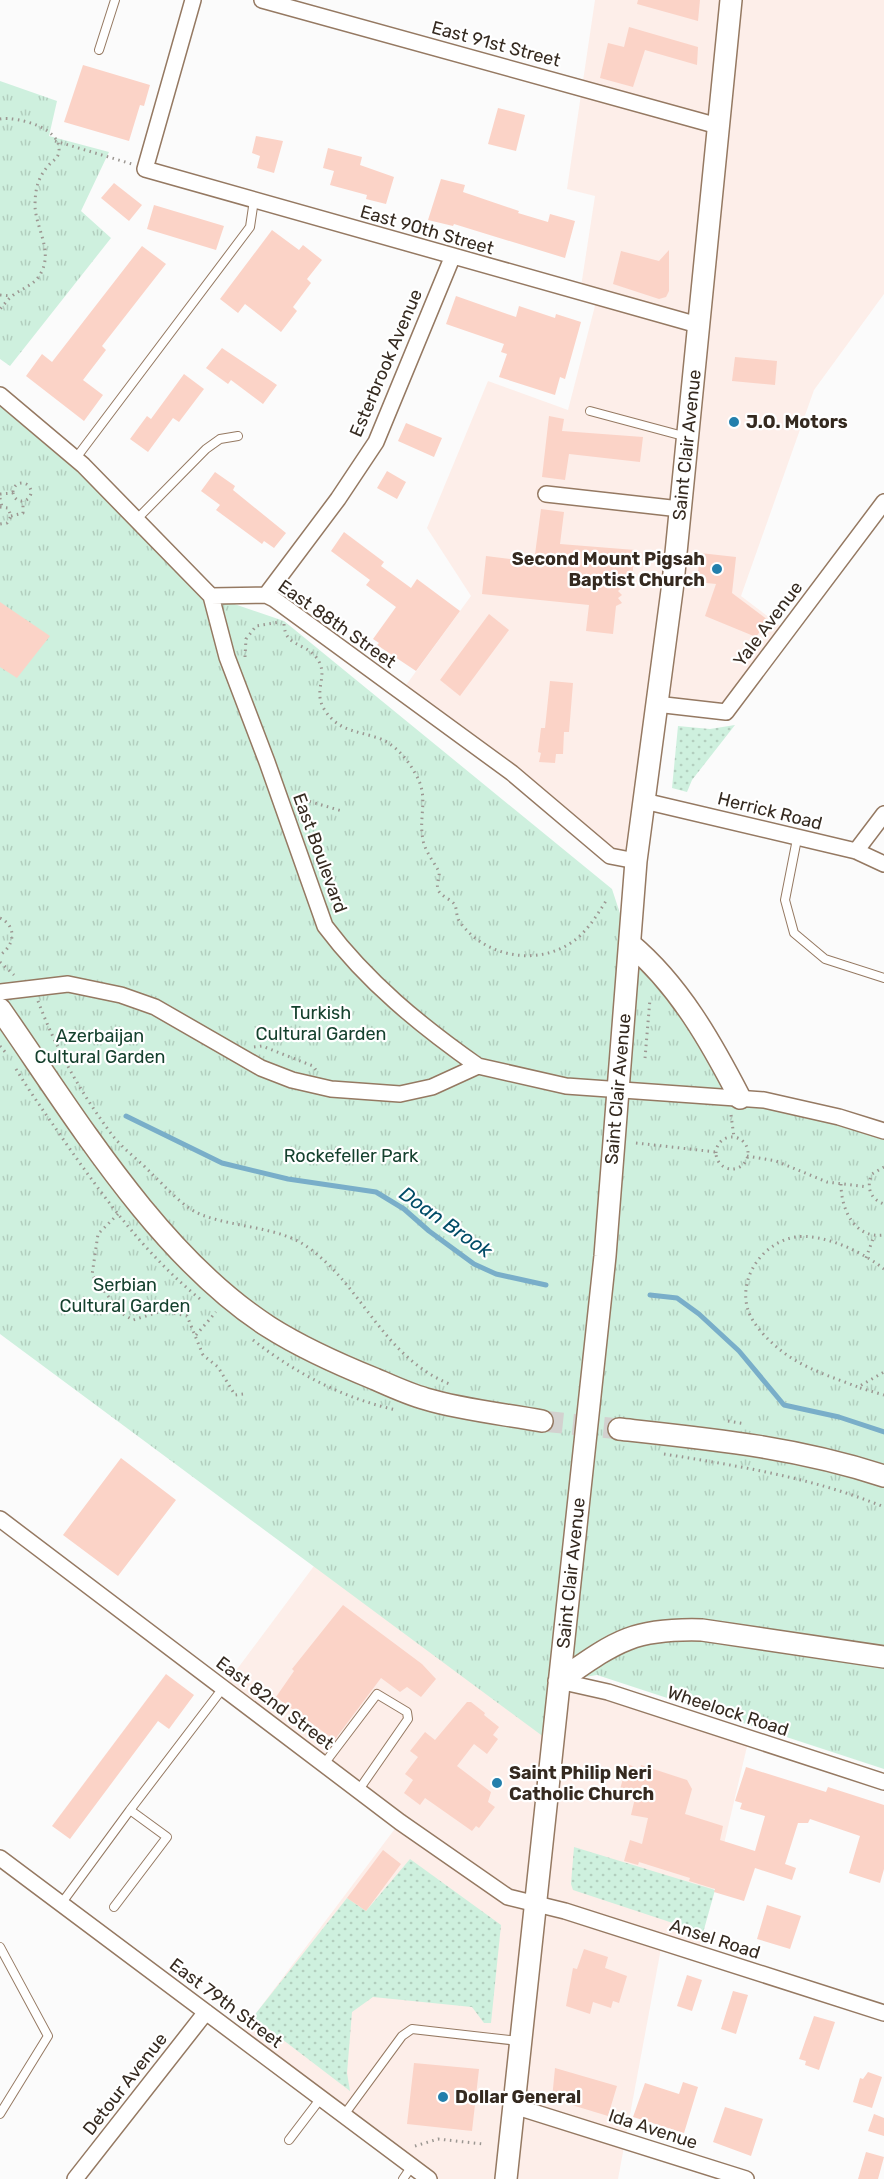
<svg xmlns="http://www.w3.org/2000/svg" width="884" height="2179" viewBox="0 0 884 2179" font-family="Rubik,sans-serif">
<style>
.commercial{fill:#fdeee9}
.grass{fill:url(#grass-dots)}
.park{fill:url(#park-tufts)}
.lines{fill:none;stroke-linecap:round;stroke-linejoin:round}
.stream{stroke:#79aec9;stroke-width:5}
.building{fill:#fbd3c7}
.secondary-tunnel{stroke:#d3d1cf;stroke-width:21;stroke-dasharray:21 10;stroke-linecap:butt}
.lane-casing{stroke:#957962;stroke-width:10}
.street-casing{stroke:#957962;stroke-width:18}
.secondary-casing{stroke:#957962;stroke-width:24}
.path{stroke:#9c9792;stroke-width:3;stroke-dasharray:1.5 4.5;stroke-linecap:butt}
.lane{stroke:#fff;stroke-width:8}
.street{stroke:#fff;stroke-width:15}
.secondary{stroke:#fff;stroke-width:21}
.poi-dot{fill:#237fac;stroke:#fff;stroke-width:2}
.labels{text-anchor:middle;dominant-baseline:central;stroke-width:4.5;stroke-linejoin:round;paint-order:stroke}
.street-label{font-size:18px;fill:#352a20;stroke:#fff}
.poi-label{font-size:18px;font-weight:bold;fill:#352a20;stroke:#fff;text-anchor:start}
.park-label{font-size:18px;fill:#15412e;stroke:#fff}
.water-label{font-size:20px;font-style:italic;fill:#004c67;stroke:#fff}
</style>
<defs>
<pattern id="grass-dots" width="8" height="8" patternUnits="userSpaceOnUse" patternTransform="scale(1.5)"><rect width="8" height="8" fill="#cef0de"/><path d="M2 2h.1M6 6h.1" fill="none" stroke="#b2cebe" stroke-width="1.8" stroke-linecap="round"/></pattern>
<pattern id="park-tufts" width="24" height="20" patternUnits="userSpaceOnUse" patternTransform="scale(1.5)"><rect width="24" height="20" fill="#cef0de"/><path d="M3 7l-1-3M5 7V3M7 7l1-3M15 17l-1-3M17 17v-4M19 17l1-3" fill="none" stroke="#b2cebe"/></pattern>
</defs>
<rect width="100%" height="100%" fill="#fbfbfb"/>
<path class="commercial" d="M595,0h289v294l-70,96 -73,206 46,35 -61,81 -70,-8 -20,157 -26,-5 -209,-164 70,-96 -44,-68 61,-147 80,29 29,-112 -17,-5 15,-97 -28,-7z
M314,1566l238,176 7,-61 190,57 -51,216 -36,-11 -44,236h-189l-191,-142 162,-215 -177,-134z"/>
<path class="grass" d="M735,725l-43,55 -5,12 -15,-4 6,-62 32,3z
M574,1847l141,43 -12,43 -130,-43 -2,-6z
M410,1859l91,66 -10,98h-7l-12,-16 -99,-10 -21,15 -5,61 3,18 -97,-74 94,-119 19,13z"/>
<path class="park" d="M0,81l57,20 -8,35 60,16 -28,59 30,27 -101,128 -10,-7z
M0,401l83,64 128,131 73,25 328,268 18,55 110,154 144,33v638l-287,-94 -38,6 -7,62 -552,-409z"/>
<g class="lines">
<path class="stream" d="M126,1116l96,47 66,16 88,13 28,17 25,22 45,33 22,10 50,11
M650,1295l27,3 22,16 40,37 45,54 55,12 45,15"/>
</g>
<path class="building" d="M638,0h62l-2,21 -61,-17z
M629,27l69,20 -1,18 -52,-15 -12,37 -33,-9 8,-35 16,4z
M83,65l67,20 -6,21 -4,-1 -11,36 -65,-19z
M498,108l27,7 -9,36 -28,-7z
M256,136l27,5 -9,32 -17,-5 3,-12 -8,-3z
M328,148l34,9 -2,8 34,12 -8,27 -20,-5 1,-4 -37,-10 4,-14 -11,-3z
M441,179l24,6 -2,7 56,19 -1,2 30,9 2,-8 25,7 -10,37 -111,-34 -1,2 -25,-6z
M114,183l28,22 -13,16 -28,-23z
M154,205l70,21 -8,24 -69,-21z
M272,230l27,20 4,-5 19,15 -15,19 4,4 -18,24 4,4 -16,21 -36,-28 -7,9 -18,-14z
M142,246l24,18 -64,82 4,4 -23,30 20,15 -19,26 -58,-45 16,-22 10,8z
M669,250v41l-3,6 -7,2 -46,-15 8,-33 38,10z
M456,296l60,21 3,-11 36,12 1,-4 25,8 -16,57 -5,-2 -5,18 -56,-18 8,-23 -6,-2 3,-8 -58,-20z
M222,348l55,37 -14,19 -32,-24 -3,4 -22,-16z
M735,357l42,4 -2,24 -43,-4z
M184,374l20,15 -25,33 -6,-4 -25,34 -18,-13 17,-23 4,3z
M549,416l15,3 -2,12 81,6 -3,25 -71,-8 -4,26 -23,-3z
M406,423l36,15 -8,19 -36,-16z
M387,471l19,11 -9,17 -20,-11z
M215,472l20,14 -2,4 53,43 -12,15 -10,-7 -2,3 -46,-34 4,-5 -19,-14z
M541,509l23,3 -4,32 75,6 -3,28 -14,13 4,4 -4,3 4,5 -6,3 -3,28 -27,-3 3,-26 -107,-11 4,-38 48,6z
M344,532l40,30 -3,4 30,22 6,-9 43,32 -44,60 -39,-26 2,-2 -6,-4 23,-32 -30,-22 4,-5 -39,-29z
M700,553l36,4 -4,36 36,27 -12,17 -51,-21 11,-32 -19,-2z
M0,602l50,34 -33,42 -17,-11z
M489,614l20,16 -49,66 -20,-16z
M550,681l23,2 -4,49h-5l-1,22h-7l-1,9 -16,-1 2,-9 -3,-1 3,-24h4z
M121,1458l55,42 -58,76 -55,-41z
M343,1605l79,59 14,15 -15,18 -14,-10 -7,5 -19,-14 -45,60 -3,1 -57,-42 18,-26 -2,-2z
M166,1674l28,21 -25,34 -11,-8 -88,118 -18,-13z
M467,1702h4l14,11 -1,2 15,12 -6,8 5,4 -11,15 -13,-10 -17,22 34,26 -3,10 7,5 -16,21 -3,-2 -4,5 -47,-33 -5,7 -16,-12 9,-13 -8,-6 13,-17 -8,-6 15,-19 10,8z
M627,1764l13,5 1,-4 46,15 5,9 -7,25 38,12 -3,14 35,11 10,-35 -25,-7 2,-6 -7,-2 11,-34 80,25 2,-5 56,18v64l-4,14 -31,-10 11,-37 -50,-17 -2,4h-10l-13,41 11,4 -4,12 -37,-12 -11,33 -30,-9 1,-3 -26,-8 1,-3 -51,-16 -1,3 -14,-4 6,-21 12,4 6,-26 -17,-3 4,-17 -16,-5z
M383,1850l18,14 -35,47 -19,-13z
M767,1905l34,11 -11,33 -33,-10z
M584,1949l24,8 -3,11 22,8 -8,27 -6,-2 -2,7 -18,-6 -3,12 -24,-8 7,-38 4,1z
M687,1975l15,5 -10,31 -15,-5z
M733,1991l15,4 -12,39 -15,-5z
M814,2016l21,6 -16,48 -14,-5 1,-4 -7,-2z
M414,2063l65,6 -7,62 -65,-7z
M555,2068l62,18 -9,30 -56,-17z
M868,2072l14,5 -10,31 -19,-6 7,-24 3,1z
M683,2082l15,5 -14,46 -51,-16 12,-34 34,11z
M725,2107l38,12 -12,37 -38,-14z
M874,2114l10,4v18l-16,-5z
M866,2152l18,5 -6,22h-20z"/>
<g class="lines">
<path class="secondary-tunnel" d="M542,1421l77,8"/>
<defs>
<path id="lane" d="M99,50l16,-50
M590,411l97,26
M76,458l174,-231 4,-27
M138,518l68,-69 14,-10 18,-3
M797,839l-12,61 9,33 31,26 59,19
M324,1764l53,-70 30,18 1,7 -50,72
M130,1810l93,-122
M61,1904l69,-94 37,27 -53,70
M0,1947l48,89 -48,78
M344,2115l58,-79 10,-7 106,12
M289,2140l32,-42
M403,2179l9,-13"/>
<path id="street" d="M193,0l-48,169 553,156
M262,0l456,126
M0,395l83,70 128,131 55,-1 8,4 238,174 98,83 26,5
M546,494l134,15
M266,595l72,-96 38,-57 76,-184
M211,596l16,61 40,105 58,164c42,56 96,100 153,140
M656,704l70,8 158,-210
M644,801l212,50 28,13
M856,851l28,-37
M0,992l68,-8 53,11 34,12 106,61 31,12 39,9 69,5 32,-7 46,-21 88,20 198,14 75,17 45,14
M0,1519l400,303 108,75 57,14 319,102
M559,1681l49,11 276,90
M0,1858l429,321
M514,2106l232,73
M75,2179l131,-167"/>
<path id="secondary" d="M630,944c49,41 81,98 110,154
M0,1009c74,106 158,247 269,318 33,21 69,37 106,52 16,7 33,15 51,20 37,11 78,15 116,22
M619,1429c92,10 176,18 265,47
M559,1681c56,-39 73,-53 143,-51l182,27
M506,2179l99,-923 31,-395 37,-278 58,-583"/>
</defs>
<use href="#lane" class="lane-casing"/>
<use href="#street" class="street-casing"/>
<use href="#secondary" class="secondary-casing"/>
<path class="path" d="M0,119c17,-3 67,10 58,36 -1,4 -6,6 -9,10 -11,12 -14,24 -14,41 1,23 18,44 6,67 -6,12 -19,15 -29,23 -4,3 -8,9 -12,13
M55,141l77,23
M0,295l12,1
M13 492a9 9 0 1 1 18 0a9 9 0 1 1-18 0Z
M0,494l13,-1
M0,498l2,9
M0,507l8,1 3,8 -4,7 -7,1
M11,516l12,-3v-12
M284,624c1,23 20,18 32,33 17,22 -11,36 17,63 12,11 27,12 42,17 18,5 31,20 40,36 15,25 3,41 8,67 2,12 15,28 16,32 1,6 -3,11 -1,18 4,7 13,9 17,15 2,5 1,12 5,17 25,36 80,45 115,18 13,-10 22,-25 31,-39
M245,657l1,-18 10,-13 24,-4
M298,798l44,13
M0,918c17,8 15,27 0,37
M0,962l14,13
M38,1001c18,48 44,94 75,135 11,14 27,25 39,38 15,14 33,36 53,42 33,12 76,11 104,32 55,40 74,110 143,137
M0,1046l6,7
M254,1047l8,-1 51,20 3,4
M645,1058l5,-59
M16,1069c15,25 32,48 49,73 40,57 81,113 135,157
M731,1115l3,22
M716 1153a16 16 0 1 1 32 0a16 16 0 1 1-32 0Z
M636,1143l80,9
M747,1156l29,5 51,21 41,5
M884,1167l-12,7c-6,13 -2,25 12,30
M841,1184c0,26 14,55 43,51
M118,1214l-20,20 -6,41 29,38 12,7 29,-9 25,5 16,39 15,12 17,28 8,-1
M866,1258l8,-22
M884,1269c-21,-17 -61,-36 -89,-32 -33,6 -57,41 -47,73 5,15 19,29 31,39 23,19 53,28 79,38l26,-15
M196,1335l20,-23
M253,1340c42,33 90,58 143,70
M860,1388l24,7
M728,1421l17,3
M664,1454c75,12 150,24 220,53
M415,2146l23,-7 45,5"/>
<use href="#lane" class="lane"/>
<use href="#street" class="street"/>
<use href="#secondary" class="secondary"/>
</g>
<g class="poi-dot">
<circle cx="734" cy="422" r="6"/>
<circle cx="717" cy="569" r="6"/>
<circle cx="497" cy="1783" r="6"/>
<circle cx="443" cy="2097" r="6"/>
</g>
<g class="labels">
<g class="street-label">
<text transform="translate(496 44) rotate(15)">East 91st Street</text>
<text transform="translate(427 230) rotate(16)">East 90th Street</text>
<text transform="translate(386 363) rotate(-67)">Esterbrook Avenue</text>
<text transform="translate(687 445) rotate(-84)">Saint Clair Avenue</text>
<text transform="translate(337 624) rotate(35)">East 88th Street</text>
<text transform="translate(768 624) rotate(-53)">Yale Avenue</text>
<text transform="translate(770 811) rotate(14)">Herrick Road</text>
<text transform="translate(320 853) rotate(70)">East Boulevard</text>
<text transform="translate(618 1089) rotate(-85)">Saint Clair Avenue</text>
<text transform="translate(571 1573) rotate(-84)">Saint Clair Avenue</text>
<text transform="translate(275 1703) rotate(37)">East 82nd Street</text>
<text transform="translate(728 1711) rotate(18)">Wheelock Road</text>
<text transform="translate(715 1939) rotate(18)">Ansel Road</text>
<text transform="translate(226 2003) rotate(37)">East 79th Street</text>
<text transform="translate(125 2084) rotate(-52)">Detour Avenue</text>
<text transform="translate(653 2129) rotate(18)">Ida Avenue</text>
</g>
<g class="poi-label">
<text x="746" y="422">J.O. Motors</text>
<text x="705" y="559" text-anchor="end">Second Mount Pigsah<tspan x="705" dy="21">Baptist Church</tspan></text>
<text x="509" y="1773">Saint Philip Neri<tspan x="509" dy="21">Catholic Church</tspan></text>
<text x="455" y="2097">Dollar General</text>
</g>
<g class="park-label">
<text x="321" y="1013">Turkish<tspan x="321" dy="21">Cultural Garden</tspan></text>
<text x="100" y="1036">Azerbaijan<tspan x="100" dy="21">Cultural Garden</tspan></text>
<text x="351" y="1156">Rockefeller Park</text>
<text x="125" y="1285">Serbian<tspan x="125" dy="21">Cultural Garden</tspan></text>
</g>
<g class="water-label">
<text transform="translate(446 1222) rotate(35)">Doan Brook</text>
</g>
</g>
</svg>
